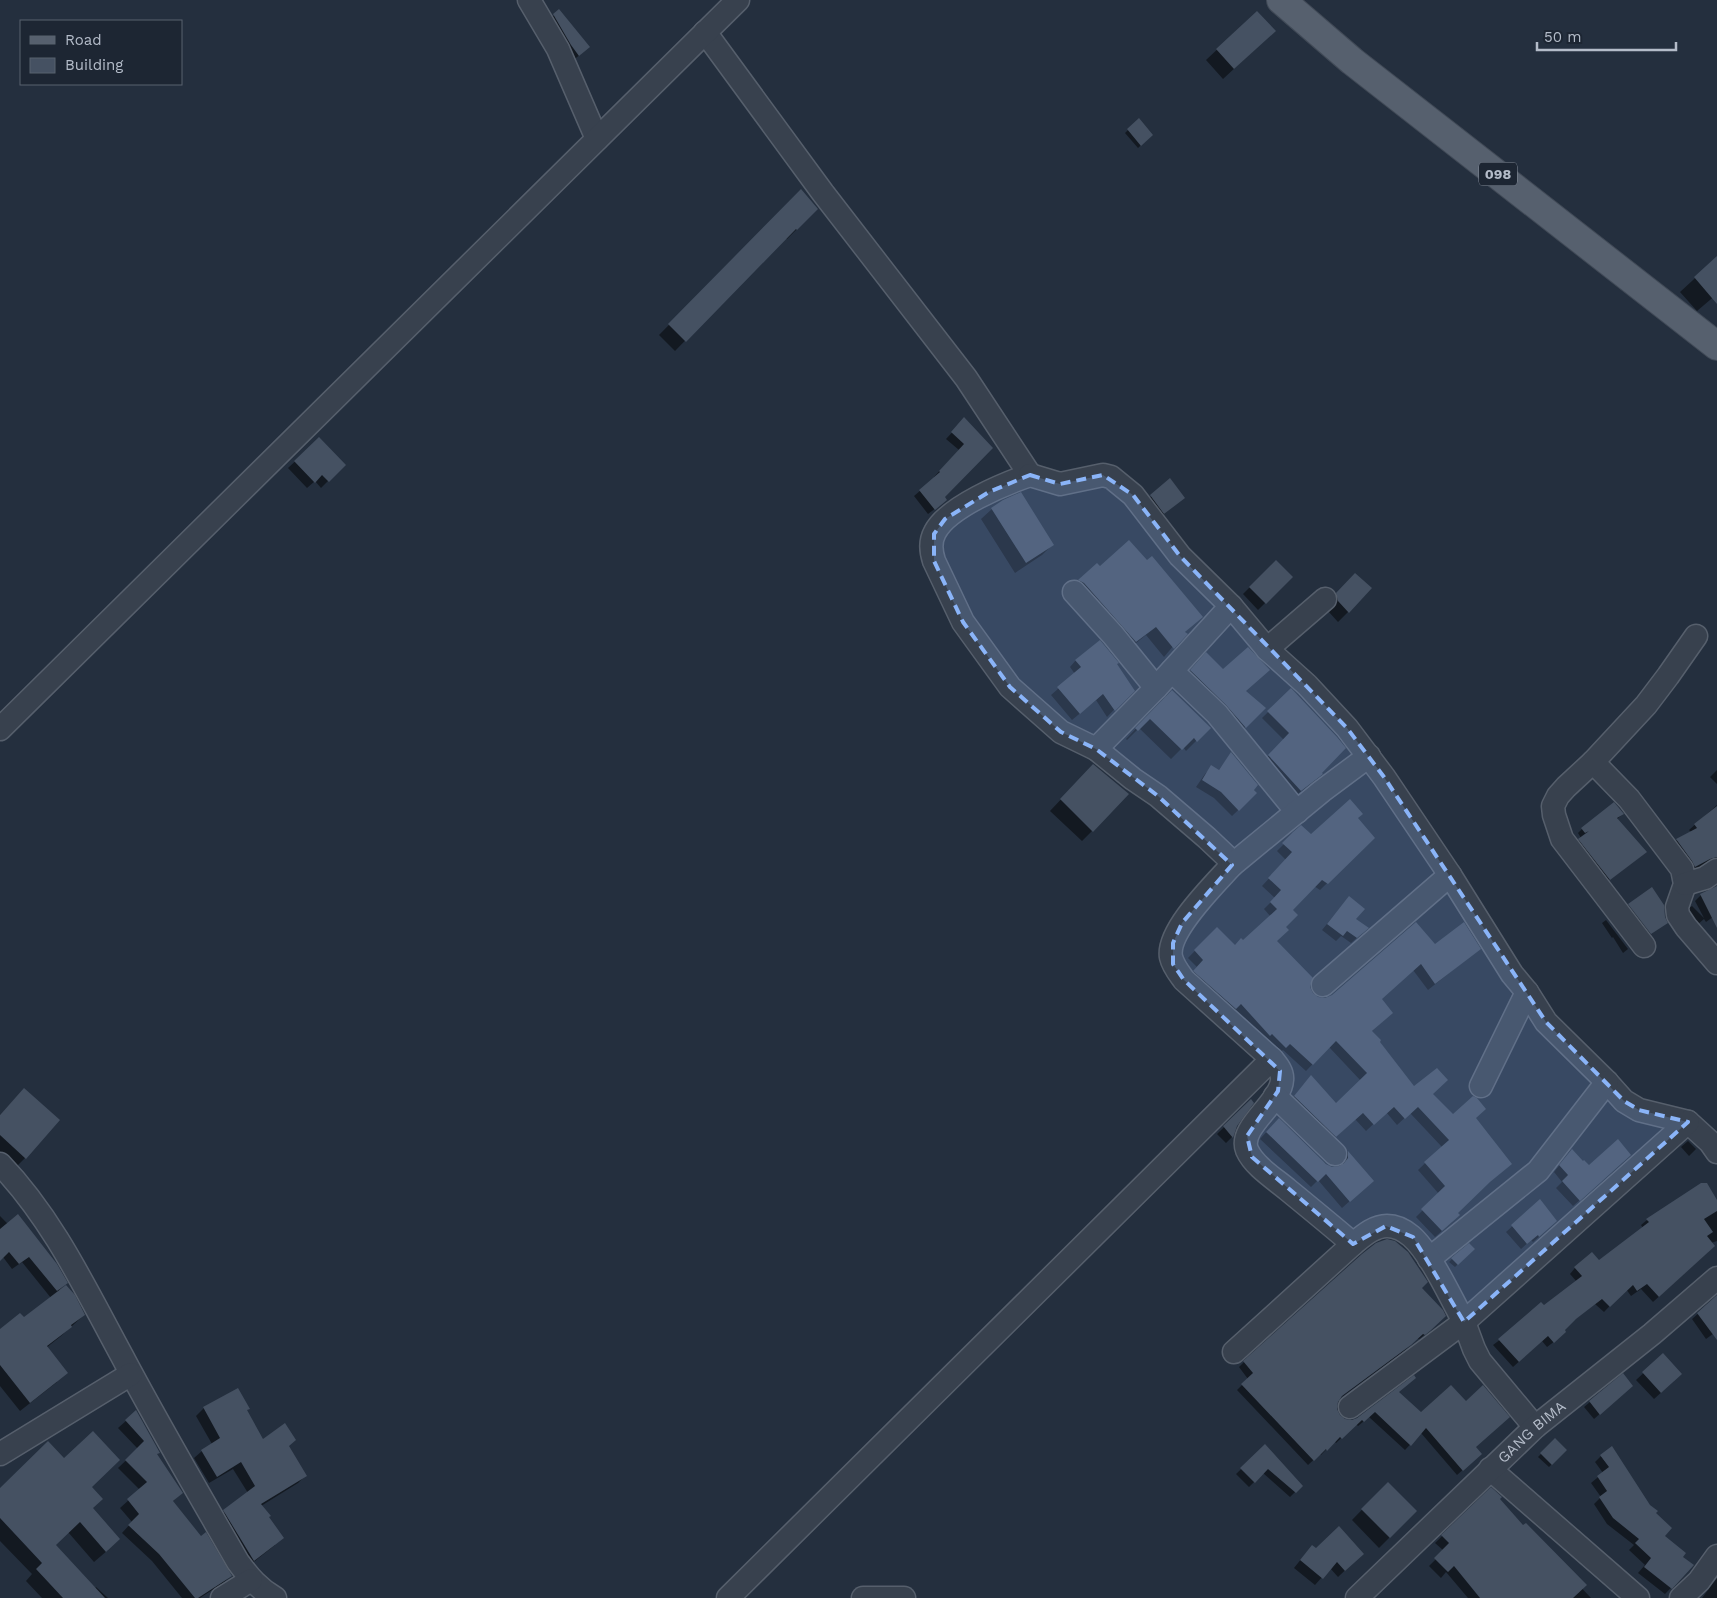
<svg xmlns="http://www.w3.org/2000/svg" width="1717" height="1598" viewBox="0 0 1717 1598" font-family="'Work Sans',sans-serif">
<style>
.shadow{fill:#0007}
.building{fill:#455162}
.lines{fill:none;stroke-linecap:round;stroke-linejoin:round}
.minor-casing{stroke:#565f6c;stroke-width:25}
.major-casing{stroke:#414a57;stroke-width:30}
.minor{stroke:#38414e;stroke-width:22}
.major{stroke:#56606e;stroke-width:28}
.marked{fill:#8ab4f8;fill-opacity:0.2;stroke:#8ab4f8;stroke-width:4;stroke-dasharray:10 6;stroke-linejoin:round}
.labels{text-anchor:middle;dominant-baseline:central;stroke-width:4;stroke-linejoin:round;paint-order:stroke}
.shield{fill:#1d2633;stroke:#878f9c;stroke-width:1}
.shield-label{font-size:14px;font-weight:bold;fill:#b4bcc9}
.street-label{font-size:15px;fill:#b4bcc9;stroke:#1d2633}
</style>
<rect width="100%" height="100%" fill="#242f3e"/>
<path class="shadow" d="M559,11l22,43 -9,7 -25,-39z
M1257,12l7,29 -41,38 -17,-19z
M1138,120l14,15 -14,13 -13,-15z
M801,191l16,18 -30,30 -2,-1 -110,113 -16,-16z
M1717,258v36l-20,17 -17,-19z
M959,425l32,23 -47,49 -4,8 -12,9 -14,-18 21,-18 -1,-1 25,-27 -13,-11z
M319,439l25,26 -23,23 -6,-7 -8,7 -19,-20z
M1169,480l14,18 -26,22 -13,-17z
M992,509l60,36 -10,10 -27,18 -34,-54z
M1276,561l15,16 -33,33 -15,-16z
M1097,565l104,52 -16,15 -21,25 -18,-22 -20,16 -56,-61z
M1345,585l3,27 -10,10 -10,-11 -1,-6z
M1076,660l40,4 17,26 -26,27 -11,-17 -24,20 -21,-25 24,-21 -5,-7z
M1198,662l47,30 19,16 -27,27 -54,-56z
M1291,690l24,90 -21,17 -32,-35 22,-22 -22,-22z
M1172,691l37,37 -23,23 -3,-4 -12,12 -32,-31 -12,12 -1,-1z
M1231,754l25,39 -24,23 -18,-18 -18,-11 9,-13 7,-7 6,4z
M1717,770v14l-7,-7z
M1083,776l9,55 -10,10 -32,-30z
M1717,805v59l-8,-2 -20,10 -18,-26 6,-6 14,-8 -2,-2z
M1623,814l-6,5 24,37 -36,27 -30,-39 6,-6 -3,-5 4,-4z
M1357,819l16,19 -53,52 -6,-4 -23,24 -15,31 33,46 3,7 6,4 7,1 110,-53 44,3 -51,41 -15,-20 -32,29 11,14 -21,19 43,55 18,7 21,22 21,3 37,45 -30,25 -25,24 -4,9 -17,15 -19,-20 23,-23 -21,-24 24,-23 -32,-34 -13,12 -11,-13 -20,19 -11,-12 -26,24 -41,-39 16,-20 32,21 25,-24 -32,-34 -23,24 -23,-21 -5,4 -90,-75 9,-12 -9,-9 29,-30 18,18 8,-4 28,-25 -7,-8 11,-11 -13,-12 24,-26 -9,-9 24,-24 10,9z
M1717,887v27l-11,8 -2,-3 -7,6 -9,-11 1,-6 3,-2 12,12 -9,-17 6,-6z
M1344,903l18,30 -11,10 -10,-7 -5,5 -14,-11z
M1628,905l23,30 -6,4 -22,-29z
M1606,920l22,29 -5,4 -10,-16 -1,1 -10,-15z
M24,1089l1,69 -10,10 -15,-13v-40z
M1251,1101l-15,24 -4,12 -6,6 -9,-9z
M1272,1126l60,42 9,-3v-6l7,-7 24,29 -30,27 -24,-28 -7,7 -51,-48z
M1688,1141l8,8 -7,7 -8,-9z
M1572,1150l11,13 6,4 34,-5 -50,44 -17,-18 6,-6 -8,-10z
M1717,1200v41l-6,2 -3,9 -55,50 -12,-13 -10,7 -5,-7 -22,23 -9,-8 -26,20 -10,14 -12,9 -5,-6 -29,26 -20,-22 84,-63 -7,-8 5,-6 24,-6 44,-34 -2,-3 6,-5z
M1540,1201l10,26 -17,15 -2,-2 -10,9 -15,-17z
M0,1216l66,67 -7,7 25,25 -23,21 -15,12 11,34 -37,29 -20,-25v-56l24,-11 27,-21 -29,-36 -10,7 -9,-12 -3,3z
M1473,1249l-18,18 -6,-5 3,-3z
M1420,1288l24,27 -21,21 -4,3 -2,-1 -13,13 -65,48 -3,10 2,6 7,5 7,1 46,-28 23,21 54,33v12l-18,16 -36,-42 -16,17 -36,-33 -11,9 -2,-2 -20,19 -2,-2 -13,14 -1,-1 -12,11 -71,-75 11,-11 -9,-12 5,-5z
M1717,1297v34l-11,8 -14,-20z
M1663,1355l11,26 -20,18 -18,-19z
M1626,1391l-32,28 -10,-12 6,-5z
M204,1408l42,3 17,30 25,6 17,29 -7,7 -37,23 14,39 -29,23 -29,-49 31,-26 -15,-24 -24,14 -15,-25 8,-7 10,-7 -16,-28z
M136,1412l20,43 26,38 -10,9 59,74 -8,7 -23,15h-18l-30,-37 -30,-28 10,-11 -12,-14 20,-18 -22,-22 20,-19 -20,-21z
M1555,1440l11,10 -17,17 -11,-10z
M1265,1446l36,40 -11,11 -27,-24 -14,14 -13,-13z
M1601,1456l62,80 18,21 11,9 -27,28 -27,-21 7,-8 -16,-15 5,-5 -27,-21 -13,-20 7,-7 -10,-14 12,-10 -8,-11z
M64,1460l26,27 2,21 16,42 -14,12 -26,-30 -14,13 40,44 2,-2 12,11h-66l-16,-17 6,-7 -32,-33v-52z
M1388,1483l28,28 -37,37 -27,-28z
M1491,1489l7,10 93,99h-123l-22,-26 -5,6 -12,-12 15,-15 -9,-8z
M1316,1550l40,10 -18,17 -8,-9 -15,17 -21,-17 12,-15z
M1717,1578v20h-15z"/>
<path class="building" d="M559,9l31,38 -11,9 -8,-11 -18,-31z
M1257,11l19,20 -42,38 -18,-20z
M1139,118l14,17 -12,11 -14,-17z
M801,189l17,20 -21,21 -1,-1 -110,113 -18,-18z
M1717,256v48l-23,-27z
M964,417l29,31 -48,49 2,3 -12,10 -16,-20 21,-18 -1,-1 25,-27 -13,-12z
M319,437l27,28 -17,17 -7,-7 -7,8 -21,-22z
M1170,478l15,20 -21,16 -14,-19z
M1021,492l33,53 -28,18 -35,-55 12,-8z
M1129,540l18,20 5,-4 51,61 -18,15 3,2 -14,15 -18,-22 -20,15 -52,-59 -6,-3 19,-17 3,3z
M1276,560l17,17 -27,27 -17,-17z
M1355,573l17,15 -23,25 -11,-12 -2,-8z
M1100,640l19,23 -2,1 18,27 -20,20 -12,-17 -23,20 -23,-27 24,-20 -6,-7z
M1248,647l22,23 -24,21 20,17 -20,20 -20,-23 -36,-35 16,-18 17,17z
M1291,688l46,49 9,11 -24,25 1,1 -22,17 -33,-36 21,-22 -22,-22z
M1172,690l39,38 -14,14 -3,-4 -12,12 -32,-31 -12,12 -3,-3z
M1231,752l27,33 -4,5 3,3 -18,18 -18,-19 -19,-12 9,-15 8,5z
M1093,764l36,30 -36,38 -33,-33z
M1350,799l13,15 -5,4 17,20 -47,46 -6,-4 -29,30 5,5 -12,12 3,3 -12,11 36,37 -3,9 3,6 5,4 7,1 7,-3 84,-73 19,22 29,-22 17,27 -46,35 -14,-20 -39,35 11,14 -21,18 9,9 -1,2 34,44 23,-18 11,12 -15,14 20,20 20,-18 4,2 9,11 -10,9 36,46 -22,18 -32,31 2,2 -18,16 -21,-22 24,-23 -21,-24 25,-22 -31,-33 -13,12 -11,-12 -20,18 -11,-12 -27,24 -42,-41 17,-21 25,28 31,-30 -31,-32 -23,24 -23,-21 -4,4 -14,-14 -2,2 -29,-32 -5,5 -43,-38 10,-11 -9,-10 23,-23 18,18 6,-7 2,2 34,-31 -7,-7 11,-12 -13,-12 24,-26 -10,-9 11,-11 8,-7 10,9z
M1614,802l10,12 -7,4 30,34 -37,28 -32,-41 11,-8 -4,2 -4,-5z
M1717,806v51l-7,2 -15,8 -3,-6 -16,-22 21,-11 -3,-4z
M1717,886v42l-17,-34z
M1652,887l12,18 1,12 3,6 -17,11 -23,-30z
M1349,896l16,13 -9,10 13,9 -12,10 -10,-7 -4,5 -16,-12z
M24,1088l36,32 -34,39 -26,-24v-20z
M1251,1099l3,4 -17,23 -4,12 -10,-12z
M1279,1118l47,46 6,3 7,-1 5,-3 4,-5v-7l26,30 -24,21 -24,-28 -8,8 -52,-50z
M1618,1139l13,16 -51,46 -18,-20 6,-6 -9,-10 13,-16 11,12 1,-1 5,5z
M1701,1183h6l10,17v11l-13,8 9,13 -6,4 8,10 -56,51 -12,-13 -10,7 -4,-6 -23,22 -8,-8 -26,20 -11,11 1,2 -12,11 -6,-7 -29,26 -21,-23 43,-37 3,3 38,-29 -8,-9 18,-15 7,8 50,-38 -3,-3z
M1540,1199l17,22 -18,16 -1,-2 -11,9 -16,-19z
M18,1214l39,50 11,19 -11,8 -28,-34 -10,7 -10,-12 -9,9v-32z
M1387,1239l8,2 13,11 20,30 -6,6 21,22 3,6 -16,15 -5,4 -2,-1 -12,11 -69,51 -4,6 -1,7 3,6 5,4 7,1 5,-2 57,-43 2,3 -17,14 22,20 30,-27 15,16 17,-16 27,32 -34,30 6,7 -19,17 -37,-43 -15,18 -36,-34 -11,10 -2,-2 -20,19 -2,-2 -13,14 -1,-2 -12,12 -73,-77 12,-11 -10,-12 119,-107 14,-11z
M1469,1243l6,6 -17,16 -7,-7z
M66,1285l9,10 10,20 -14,10 1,2 -25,19 21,27 -38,30 -30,-38v-36l20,-16 4,4z
M1717,1295v45l-20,-27z
M1663,1353l19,21 -21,19 -19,-21z
M1623,1373l10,13 -33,29 -11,-14z
M238,1388l12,21 -3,1 16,29 22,-16 11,17 -7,6 18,30 -46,28 10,12 -2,1 15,21 -30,23 -31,-51 32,-24 -14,-24 -24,15 -16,-27 19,-12 -17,-31z
M136,1410l24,43 -3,1 26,39 -10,8 28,35 5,-4 26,44 -34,22h-3l-36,-44 -31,-29 11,-11 -12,-15 20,-17 -22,-22 19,-19 -19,-21z
M93,1431l27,29 -28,27 11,12 -10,9 27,31 -14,13 -26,-30 -24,23 49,53h-42l-27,-29 6,-6 -42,-45v-30l48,-47 16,17z
M1555,1438l12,12 -15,15 -12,-12z
M1265,1444l38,42 -7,7 -28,-24 -13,14 -15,-15z
M1612,1446l38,59 8,6 -2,2 16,15 -7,8 21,17 -3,4 11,8 -22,24 -28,-22 7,-9 -16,-15 4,-4 -26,-21 -14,-21 8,-6 -10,-15 12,-9 -9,-12z
M1388,1482l29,29 -27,27 -29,-29z
M1491,1487l11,10 -2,2 23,26 3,-2 61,62 -14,13h-93l-26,-32 -6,6 -14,-14 15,-15 -8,-8z
M1339,1526l25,28 -19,17 -8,-9 -14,17 -23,-19 12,-15 4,3z"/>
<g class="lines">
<defs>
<g id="minor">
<path d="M529,0l29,49 39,90"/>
<path d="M705,32l118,161 143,185 64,97c-26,9 -82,32 -95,57 -5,9 -4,20 -1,29l29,61 47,65 51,45 35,17 37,30 25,17 49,42 19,18 6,9c-16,18 -66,66 -61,92 2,9 8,16 13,23l88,79 -544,539"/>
<path d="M1030,475l30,9 43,-9 8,2 22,18 47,61 51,50 36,43 40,36 40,43 37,49 66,98 62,99 15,18 19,30 61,60 17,19 15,9 49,12 22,20 7,10"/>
<path d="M1074,592l39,43 43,53"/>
<path d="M1267,649l58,-50"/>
<path d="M1172,671l45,43 80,98"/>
<path d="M0,729l738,-729"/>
<path d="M1096,749l60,-61 75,-82"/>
<path d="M1593,762l36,37 53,70 3,15 -8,23 1,8 8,12 31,36"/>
<path d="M1232,865l90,-74 47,-35"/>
<path d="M1685,884l20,-6 12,-8"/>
<path d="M1644,946l-82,-107 -8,-24 -1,-9 5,-10 8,-9 27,-25 53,-57 22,-29 28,-40"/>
<path d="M1323,985l127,-110"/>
<path d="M1272,1059c5,6 11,13 10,21 -1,23 -44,47 -35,70 7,16 28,29 41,40 22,18 44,36 65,54"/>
<path d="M1481,1086l46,-94"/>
<path d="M1275,1096l60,58"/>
<path d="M0,1164c53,55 86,126 122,192 37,70 77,138 116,206 11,15 21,27 37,36"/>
<path d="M1429,1259l109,-88 69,-89"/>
<path d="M1234,1352l119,-108c10,-8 21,-18 34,-18 9,0 18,5 24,10 19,16 41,64 53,86l224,-200"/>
<path d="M1350,1407l114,-85 10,27 6,12 55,66"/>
<path d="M0,1454l131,-80"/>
<path d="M1490,1469l148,129"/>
<path d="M222,1598l29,-18"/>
<path d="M863,1598h41"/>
<path id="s1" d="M1357,1598l178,-171 117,-93 65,-56"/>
<path d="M1681,1598l18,-17 18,-25"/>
</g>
<path id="major" d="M1281,0l71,61 365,285"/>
</defs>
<use href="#minor" class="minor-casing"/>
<use href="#major" class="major-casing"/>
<use href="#minor" class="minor"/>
<use href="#major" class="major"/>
</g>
<path class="marked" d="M1030,475l30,9 43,-9 30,20 47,61 167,172 37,49 162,245 78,79 15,9 49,12 -224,200 -51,-85 -27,-11 -33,18 -101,-87 -5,-21 31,-45 2,-20 -96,-91 -11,-16v-21l9,-20 50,-58 -74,-69 -62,-47 -35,-17 -51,-45 -47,-65 -29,-61v-27l11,-15 44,-27z"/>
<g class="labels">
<rect class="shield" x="1479" y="162.5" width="38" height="23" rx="4"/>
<g class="shield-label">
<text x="1498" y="174">098</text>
</g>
<g class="street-label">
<text stroke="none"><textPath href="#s1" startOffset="241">GANG BIMA</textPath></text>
</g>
</g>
<rect x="20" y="20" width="162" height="65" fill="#1d2633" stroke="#59626f"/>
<rect x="30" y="36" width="25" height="8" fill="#56606e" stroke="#59626f"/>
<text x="65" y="45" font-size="15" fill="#b4bcc9">Road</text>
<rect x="30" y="58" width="25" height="15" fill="#455162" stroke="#59626f"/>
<text x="65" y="70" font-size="15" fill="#b4bcc9">Building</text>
<path d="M1537 42v8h139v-8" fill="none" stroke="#b4bcc9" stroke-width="2.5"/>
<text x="1544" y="42" font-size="15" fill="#b4bcc9" stroke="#1d2633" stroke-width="4" paint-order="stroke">50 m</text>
</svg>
